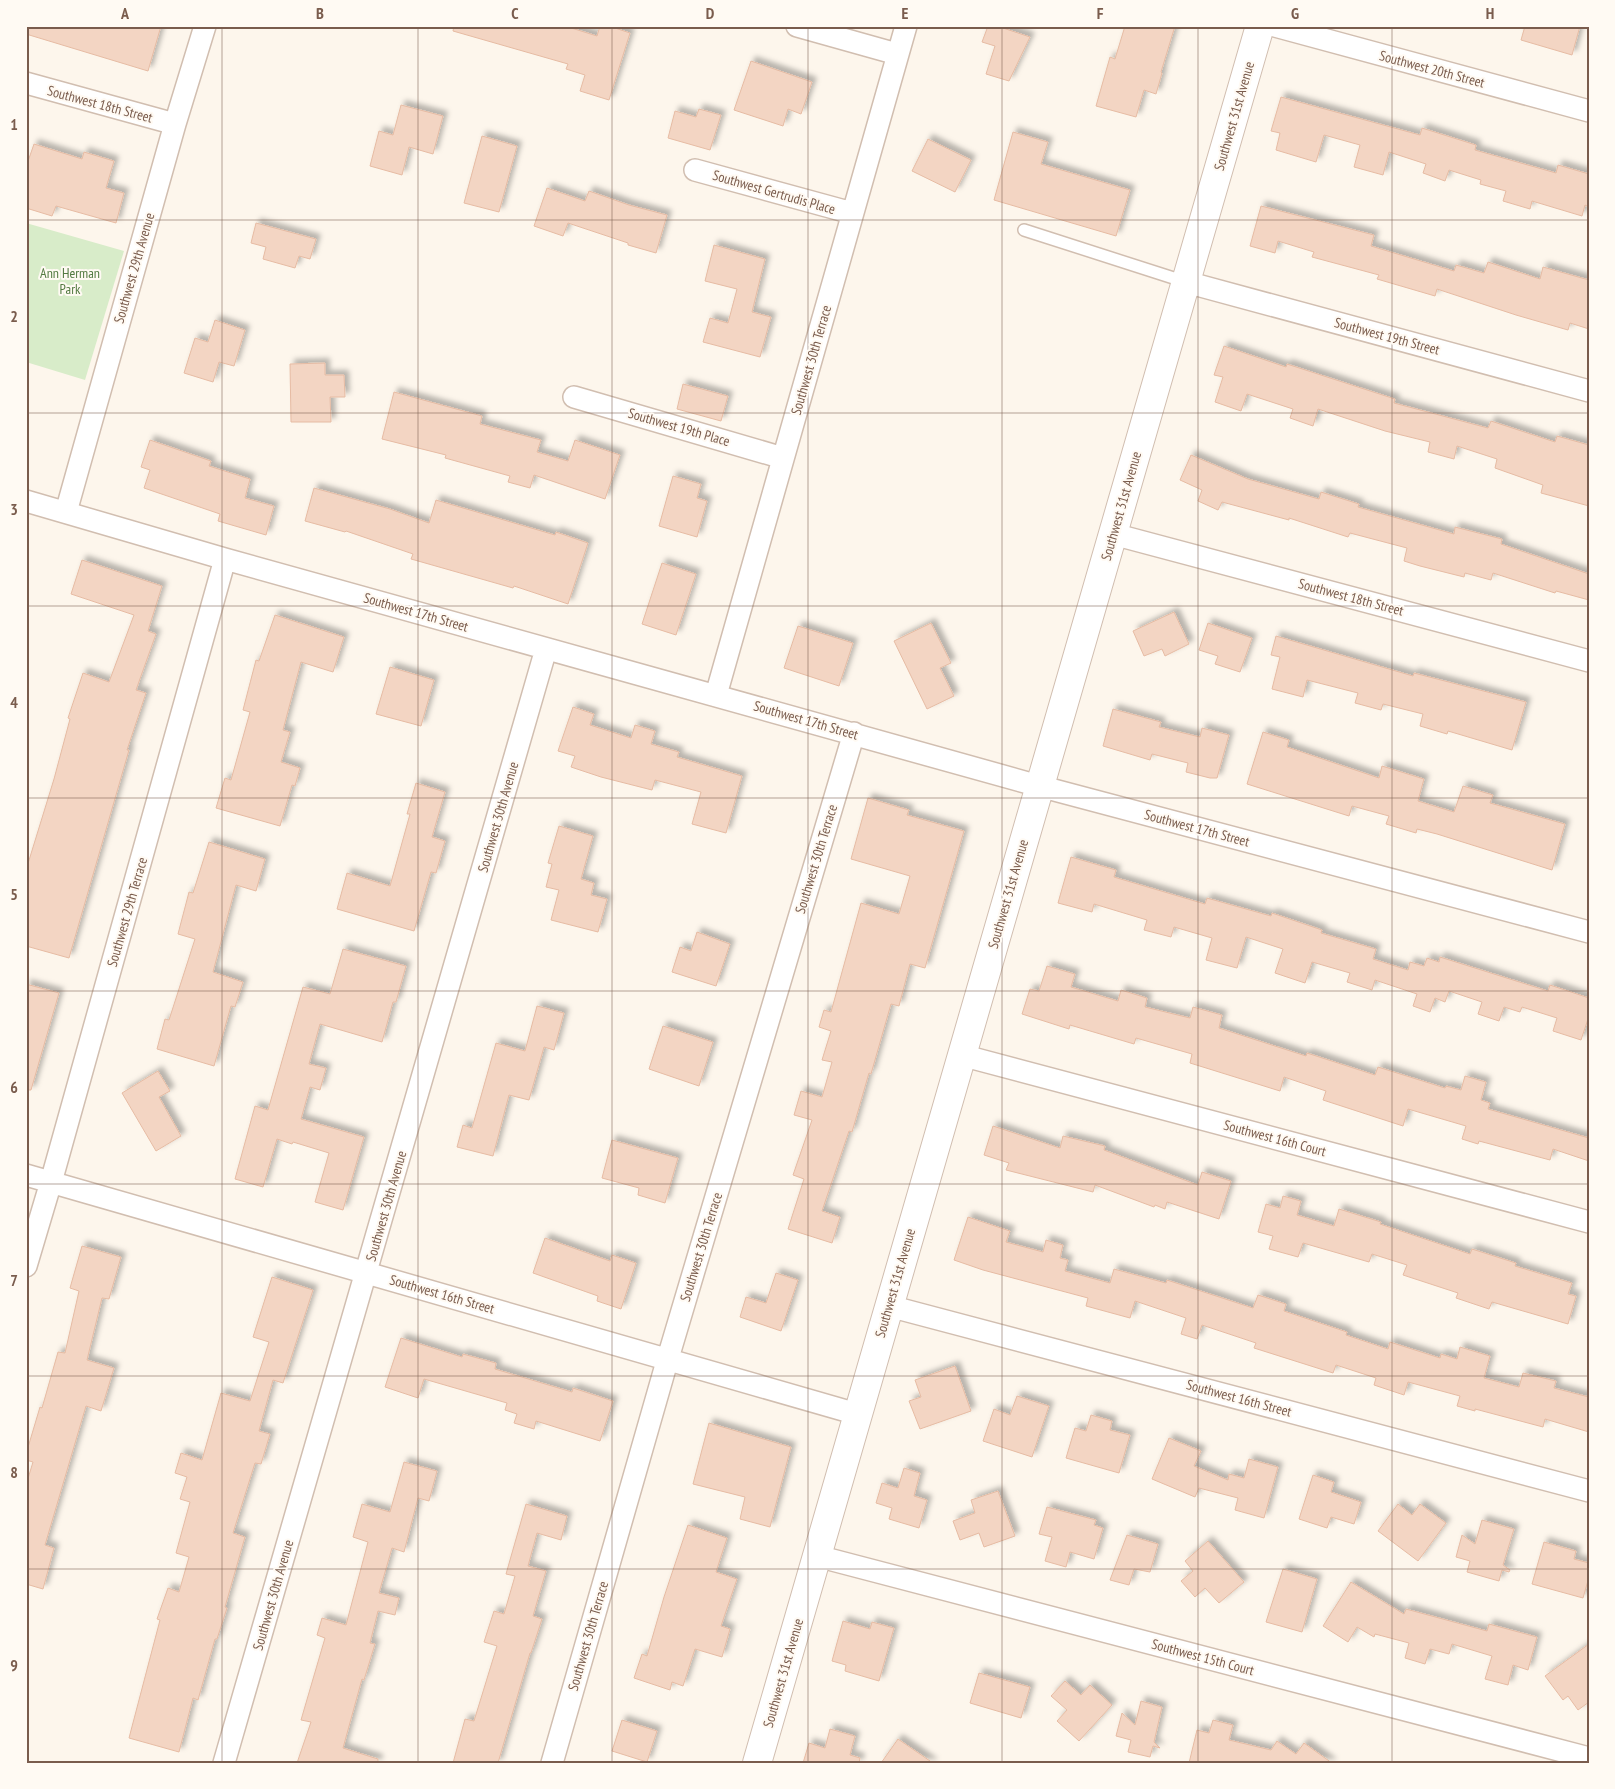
<svg xmlns="http://www.w3.org/2000/svg" width="1615" height="1789" viewBox="0 0 1615 1789" font-family="'PT Sans Narrow',sans-serif">
<style>
.green{fill:#d8ecc9}
.building{fill:#f3d5c3;stroke:#e6bba3;filter:url(#shadow)}
.lines{fill:none;stroke-linecap:round;stroke-linejoin:round}
.service-casing{stroke:#d1beb0;stroke-width:14}
.minor-casing{stroke:#d1beb0;stroke-width:24}
.tertiary-casing{stroke:#d1beb0;stroke-width:30}
.service{stroke:#fff;stroke-width:11}
.minor{stroke:#fff;stroke-width:21}
.tertiary{stroke:#fff;stroke-width:28}
.grid{fill:none;stroke:#7a5c4d;stroke-width:1;stroke-opacity:0.55}
.labels{text-anchor:middle;dominant-baseline:central;stroke-width:4;stroke-linejoin:round;paint-order:stroke}
.street-label{font-size:14px;fill:#7a5c4d;stroke:#fffaf3}
.park-label{font-size:14px;fill:#537a41;stroke:#fffaf3}
.neatline{fill:none;stroke:#7a5c4d;stroke-width:2}
.grid-label{font-size:16px;text-anchor:middle;font-weight:bold;fill:#7a5c4d}
</style>
<defs>
<filter id="shadow"><feDropShadow dx="4.5" dy="-4.5" stdDeviation="2.5" flood-color="#0004"/></filter>
</defs>
<rect width="100%" height="100%" fill="#fdf6ec"/>
<path class="green" d="M26,223l98,28 -39,129 -59,-18z"/>
<path class="building" d="M26,26h135l-13,45 -122,-37z
M454,26h111l32,10 3,-10h9l21,7 -21,67 -29,-9 5,-16 -19,-6 2,-5 -115,-33z
M988,26h9l33,11 -21,44 -23,-7 9,-28 -13,-4z
M1125,26h50l-14,46 1,1 -6,21 -12,-4 -8,27 -40,-11 14,-49 5,2z
M1525,26h55l-8,29 -51,-15z
M751,61l61,21 -11,32 -13,-5 -5,17 -49,-16z
M1281,97l139,38 2,-7 54,17 -1,5 81,23 2,-8 31,9v33l-4,-2 -3,11 -50,-15 -2,8 -27,-8 3,-10 -26,-7 1,-4 -32,-10 -4,11 -22,-8 3,-9 -37,-12 -6,23 -29,-8 6,-22 -36,-10 -8,27 -40,-12 4,-17 -9,-2z
M401,105l42,11 -10,38 -24,-7 -7,28 -32,-9 9,-35 14,4z
M699,109l22,6 -11,35 -42,-12 7,-27 21,6z
M1013,132l35,10 -7,22 89,26 -14,46 -122,-36z
M482,136l35,10 -18,66 -35,-9z
M928,139l43,21 -16,32 -43,-21z
M34,144l48,15 2,-7 30,9 -8,27 18,5 -8,30 -60,-17 -4,10 -26,-8v-41z
M547,188l38,13 4,-10 40,14 38,10 -11,38 -28,-8v-2l-60,-20 -5,13 -29,-10z
M1261,206l113,29 -3,11 83,25 2,-6 28,8 4,-11 52,17 3,-12 46,13v49l-19,-6 -2,7 -52,-15 -79,-26 -2,7 -58,-17 2,-4 -67,-18 2,-5 -36,-11 -3,12 -25,-7z
M256,223l60,16 -6,20 -11,-3 -4,12 -32,-9 3,-12 -15,-4z
M714,245l51,14 -13,53 19,5 -11,40 -57,-15 7,-24 18,5 9,-34 -32,-8z
M215,320l30,10 -11,36 -15,-4 -6,20 -29,-9 11,-35 13,4z
M1224,346l62,21 1,-3 108,35 -1,4 94,25 3,-7 64,21 2,-6 32,9v61l-48,-13 2,-8 -48,-17 2,-9 -40,-13 -3,13 -26,-7 2,-10 -45,-11 -67,-22 -5,17 -23,-8 3,-9 -46,-15 -6,17 -26,-9 8,-25 -9,-2z
M325,363v12h19l1,22h-15l1,25h-40l-1,-58z
M683,384l45,12 -7,25 -44,-12z
M394,392l88,24 -2,8 61,16 -4,12 31,9 7,-21 45,15 -15,44 -71,-24 -4,13 -22,-6 2,-6 -65,-18 1,-3 -64,-16z
M150,440l61,21 -2,5 41,13 -5,19 29,8 -8,29 -48,-14 2,-7 -76,-26 6,-18 -9,-3z
M1191,455l57,24 71,20 2,-7 38,12 -1,3 96,27 1,-7 47,12 -1,5 88,30v26l-33,-9 -1,2 -62,-20 -2,7 -26,-7 -1,4 -44,-11 -16,-5 3,-13 -57,-15 -2,4 -59,-19v2l-67,-18 -4,8 -20,-9 4,-11 -22,-10z
M673,476l28,8 -4,14 10,3 -10,36 -38,-11z
M314,488l76,21 39,14 7,-23 119,35 1,-3 32,11 -20,61 -54,-18 -1,2 -102,-29 2,-5 -67,-23 -1,1 -40,-11z
M82,560l80,26 -14,45 8,3 -20,56 10,3 -19,57h2l-60,208 -43,-12v-76l28,-91 16,-60 -2,-1 15,-45 26,9 25,-67 -63,-21z
M662,563l34,11 -20,61 -34,-11z
M1174,612l15,32 -24,12 -3,-7 -18,7 -11,-25z
M275,615l69,22 -11,35 -32,-10 -18,68 7,2 -9,30 19,6 -5,18 -3,-1 -12,41 -64,-18 9,-30 6,2 19,-68 -7,-2 13,-50 3,1z
M931,623l20,40 -11,5 14,28 -27,13 -33,-68z
M1208,623l44,15 -12,34 -25,-8 3,-8 -19,-6z
M798,626l55,17 -14,43 -55,-18z
M1276,636l137,40 1,-3 112,29 -14,48 -64,-19 -1,3 -27,-8 3,-12 -40,-10 -2,6 -26,-7 3,-10 -51,-13 -4,17 -31,-8 8,-32 -9,-2z
M390,667l44,13 -13,46 -45,-12z
M573,707l21,7 -4,11 41,13 4,-13 20,6 -4,13 28,8 -2,5 65,19 -16,57 -34,-9 9,-32 -46,-12 -3,10 -51,-13 -30,-10 4,-11 -17,-5z
M1113,709l48,13 -2,5 41,10 2,-9 27,7 -12,43h-7l-24,-6 2,-9 -36,-9 -2,6 -47,-14z
M1263,732l26,8 -2,7 92,31 3,-12 42,13 -6,22 36,11 9,-26 30,9 -3,8 75,21 -13,46 -115,-36 -20,-5 -1,4 -30,-9 3,-8 -37,-10 -3,10 -102,-32z
M416,783l29,9 -13,45 13,4 -9,32 -5,-1 -17,59 -77,-22 10,-36 43,13 20,-72h-3z
M868,798l41,12 -2,5 57,16 -39,137 -15,-4 -11,42 -8,-2 -20,70 -2,-1 -17,59 -3,-1 -27,80 18,6 -8,26 -44,-14 16,-50 -11,-4 19,-55 -18,-5 7,-24 21,6 10,-35 -10,-2 9,-29 -12,-4 5,-17 7,2 30,-109 38,11 11,-38 -59,-17z
M559,826l34,10 -12,43 13,4 -3,12 16,4 -9,33 -47,-12 8,-30 -13,-3 6,-23 -4,-1z
M209,842l56,17 -9,32 -20,-6 -23,87 30,10 -8,25 -4,-1 -17,60 -57,-17 8,-30 4,1 26,-81 -17,-5 11,-42 4,1z
M1071,857l45,13 -2,7 91,27 2,-6 64,18 1,-3 50,17 -1,3 55,16 -3,10 35,11 2,-8 14,4 3,-8 12,4 1,-5 108,34 2,-6 39,13v18l-8,24 -28,-9 4,-13 -35,-11 -2,5 -16,-5 -5,14 -21,-7 4,-12 -33,-11 -4,11 -10,-4 -5,14 -17,-6 4,-12 -42,-14 -3,10 -25,-8 3,-9 -38,-11 -7,21 -30,-10 8,-24 -37,-12 -9,31 -31,-8 6,-22 -38,-11 -3,10 -27,-7 3,-10 -53,-16 -2,8 -34,-9z
M697,932l33,12 -14,42 -44,-14 8,-25 11,4z
M343,949l63,17 -10,36h-3l-11,40 -62,-18 -11,40 17,4 -6,22 -10,-3 -9,32 63,18 -21,73 -28,-8 14,-49 -36,-11 -1,2 -15,-5 -14,48 -28,-8 20,-73 13,4 35,-123 27,7z
M1047,966l28,8 -4,13 47,14 3,-11 26,8 -2,9 45,11 3,-11 29,8 -3,13 87,28 1,-3 68,22 3,-8 67,21 1,-2 15,4 4,-14 21,6 -5,18 9,3 -2,6 101,29v23l-36,-12 -3,11 -71,-19 -1,3 -16,-5 4,-13 -58,-17 -5,17 -80,-26 3,-9 -42,-14 -4,14 -90,-28 2,-9 -56,-16 -2,6 -64,-19 -1,4 -47,-15 8,-25 9,2z
M26,984l33,9 -28,97h-5z
M537,1006l27,7 -10,37 -10,-3 -15,53 -20,-5 -16,61 -36,-9 6,-22 9,3 24,-85 29,8z
M663,1026l50,16 -14,44 -50,-17z
M158,1071l12,20 -11,6 22,39 -25,15 -34,-58z
M993,1126l67,22 3,-12 42,10 -1,4 94,35 4,-13 29,9 -12,38 -52,-17 -2,7 -10,-4 -1,2 -59,-22 -2,7 -87,-22 3,-7 -25,-8z
M612,1140l66,18 -13,45 -27,-8 1,-7 -37,-10z
M1283,1196l18,5 -4,14 37,11 5,-17 42,13 -1,2 90,30 2,-5 44,14 -1,3 57,17 -4,11 8,2 -8,28 -76,-22 -3,7 -33,-11 2,-5 -55,-18 4,-10 -35,-11 -3,8 -66,-19 -5,14 -29,-8 4,-13 -15,-4 8,-28 14,4z
M968,1217l42,14 -4,11 37,10 3,-12 17,5 -3,13 8,2 -3,11 45,12 4,-14 52,14 1,-3 86,28 5,-13 28,9 -2,7 63,21 -1,3 42,14 2,-7 50,16 1,-4 16,5 3,-12 30,9 -6,22 35,9 4,-14 33,8 -2,7 35,9v35l-44,-13 -2,8 -68,-18v2l-18,-5 3,-10 -52,-14 -4,13 -30,-10 2,-7 -40,-13 -3,8 -79,-25 2,-5 -54,-18 -5,14 -16,-5 5,-16 -51,-17 -5,17 -44,-12 2,-8 -105,-28 -29,-10z
M545,1238l65,23 2,-6 24,8 -15,46 -24,-8 1,-5 -65,-23z
M82,1246l39,11 -12,42 -7,-1 -15,62 27,8 -13,43 -15,-5 -41,139 9,3 -11,41 -17,-5v-99l7,-23 -7,-2v-6l14,-47 2,1 16,-56 7,1 14,-62 -9,-3z
M776,1273l22,7 -17,51 -41,-14 6,-20 20,6z
M272,1277l41,13 -30,93 -10,-3 -14,51 11,3 -9,30 -6,-1 -22,70 12,4 -20,70 2,1 -10,31h-2l-17,61 -5,-2 -14,54 -50,-14 31,-118 -3,-1 11,-31 11,4 10,-35 -13,-4 14,-51 -10,-3 7,-22 -12,-4 6,-20 21,7 19,-67 29,8 19,-59 -16,-5z
M401,1338l61,19 1,-3 33,9 -1,6 77,23 1,-4 40,13 -13,40 -64,-20 -2,8 -20,-6 3,-9 -12,-4 2,-7 -83,-24 -6,19 -33,-11z
M955,1366l16,45 -51,18 -11,-28 12,-4 -6,-17z
M1017,1396l32,10 -17,51 -49,-16 11,-32 16,6z
M1091,1415l21,6 -2,9 20,5 -11,38 -53,-15 9,-30 11,3z
M709,1423l82,24 -21,80 -30,-8 5,-22 -52,-13z
M1169,1438l32,13 -7,15 34,14 1,-6 15,4 5,-19 29,8 -14,51 -29,-8 3,-12 -39,-10 -4,9 -43,-18z
M404,1462l33,9 -8,30 -11,-3 -14,54 -12,-4 -13,45 20,5 -4,17 -17,-4 -8,32 5,1 -11,36 -2,-1 -19,69 35,11v4h-81l14,-41 -10,-2 24,-82 -8,-3 5,-17 24,7 22,-83 -15,-5 9,-33 28,8z
M904,1468l16,5 -6,23 13,4 -8,28 -30,-9 3,-11 -16,-5 6,-20 16,5z
M1313,1475l21,7 -3,10 30,10 -7,22 -23,-7 -4,11 -28,-9z
M998,1491l17,45 -31,11 -5,-14 -19,7 -7,-19 22,-8 -4,-13z
M526,1504l41,12 -6,24 -24,-7 -9,33 18,5 -13,45 9,3 -11,34h-1l-32,110h-45l12,-44 9,2 23,-75 -13,-4 10,-31 10,3 11,-38 -9,-2z
M1398,1504l14,11 8,-11 26,19 -28,38 -40,-30z
M1047,1507l49,13 -2,5 9,3 -9,31 -24,-7 -4,15 -21,-6 7,-24 -13,-3z
M1482,1520l32,9 -11,36 7,5 -1,2 -7,-2 -3,11 -32,-9 3,-11 -14,-4 6,-22 13,9z
M688,1525l39,13 -11,34 21,7 -16,47 9,3 -8,28 -27,-8 -12,37 -11,-4 -2,8 -36,-12 8,-24 5,2 17,-59z
M1127,1535l31,9 -8,28 -16,-3 -5,16 -19,-5z
M1208,1541l36,41 -25,21 -14,-15 -10,9 -14,-16 12,-10 -8,-10z
M1544,1542l32,9 -2,8 15,4v14l-6,21 -51,-14z
M1283,1569l34,10 -15,53 -36,-10z
M1351,1582l53,32 2,-5 81,22 2,-7 48,13 -9,33 -15,-5 -5,20 -23,-6 7,-23 -40,-12 -3,10 -19,-5 -5,15 -20,-6 4,-15 -34,-9 -1,3 -17,-10 -9,15 -25,-16z
M843,1621l27,8 2,-7 22,6 -15,53 -34,-10 1,-6 -14,-4z
M1589,1644v58l-11,8 -10,-14 -5,4 -18,-24z
M979,1673l51,14 -9,31 -51,-15z
M1065,1681l16,14 9,-10 22,20 -33,36 -22,-20 10,-11 -16,-14z
M1141,1701l21,6 -8,35 6,6 -7,-2 -3,11 -22,-5 3,-12 -15,-4 6,-23 13,12z
M622,1720l35,11 -10,31 -35,-11z
M1213,1720l20,5 -4,15 42,10 6,-9 19,13 8,-11 28,20h-143l8,-33 12,3z
M830,1729l25,7 -5,19 10,3 -1,5h-56l6,-20 16,5z
M898,1739l35,24h-52z"/>
<g class="lines">
<defs>
<path id="service" d="M1024,230l162,52"/>
<path id="minor" d="M797,26l100,28
M1275,26l314,85
M26,83l149,41
M695,170l157,43
M1186,282l403,109
M574,397l209,61
M26,501l199,58 814,227 550,146
M66,512l109,-388 30,-98
M1113,534l476,127
M716,695l190,-669
M961,1055l628,167
M26,1175l831,239
M26,1266l25,-84 174,-623
M889,1306l700,185
M817,1556l772,202
M224,1763l322,-1114
M552,1763l116,-405 186,-625"/>
<path id="tertiary" d="M757,1763l503,-1737"/>
</defs>
<use href="#service" class="service-casing"/>
<use href="#minor" class="minor-casing"/>
<use href="#tertiary" class="tertiary-casing"/>
<use href="#service" class="service"/>
<use href="#minor" class="minor"/>
<use href="#tertiary" class="tertiary"/>
</g>
<path class="grid" d="M222,26v1737M418,26v1737M612,26v1737M808,26v1737M1002,26v1737M1198,26v1737M1392,26v1737M26,220h1563M26,413h1563M26,606h1563M26,798h1563M26,991h1563M26,1184h1563M26,1376h1563M26,1569h1563"/>
<g class="labels">
<g class="street-label">
<text transform="translate(1432 69) rotate(15)">Southwest 20th Street</text>
<text transform="translate(100 104) rotate(15)">Southwest 18th Street</text>
<text transform="translate(1234 116) rotate(-74)">Southwest 31st Avenue</text>
<text transform="translate(774 192) rotate(16)">Southwest Gertrudis Place</text>
<text transform="translate(134 268) rotate(-74)">Southwest 29th Avenue</text>
<text transform="translate(1387 336) rotate(15)">Southwest 19th Street</text>
<text transform="translate(811 360) rotate(-74)">Southwest 30th Terrace</text>
<text transform="translate(679 427) rotate(16)">Southwest 19th Place</text>
<text transform="translate(1121 506) rotate(-74)">Southwest 31st Avenue</text>
<text transform="translate(1351 597) rotate(15)">Southwest 18th Street</text>
<text transform="translate(416 612) rotate(16)">Southwest 17th Street</text>
<text transform="translate(806 720) rotate(16)">Southwest 17th Street</text>
<text transform="translate(498 817) rotate(-74)">Southwest 30th Avenue</text>
<text transform="translate(1197 828) rotate(15)">Southwest 17th Street</text>
<text transform="translate(816 859) rotate(-73)">Southwest 30th Terrace</text>
<text transform="translate(1008 894) rotate(-74)">Southwest 31st Avenue</text>
<text transform="translate(127 912) rotate(-74)">Southwest 29th Terrace</text>
<text transform="translate(1275 1138) rotate(15)">Southwest 16th Court</text>
<text transform="translate(386 1206) rotate(-74)">Southwest 30th Avenue</text>
<text transform="translate(701 1247) rotate(-73)">Southwest 30th Terrace</text>
<text transform="translate(895 1283) rotate(-74)">Southwest 31st Avenue</text>
<text transform="translate(442 1294) rotate(16)">Southwest 16th Street</text>
<text transform="translate(1239 1398) rotate(15)">Southwest 16th Street</text>
<text transform="translate(273 1595) rotate(-74)">Southwest 30th Avenue</text>
<text transform="translate(588 1636) rotate(-74)">Southwest 30th Terrace</text>
<text transform="translate(1203 1657) rotate(15)">Southwest 15th Court</text>
<text transform="translate(783 1673) rotate(-74)">Southwest 31st Avenue</text>
</g>
<g class="park-label">
<text x="70" y="273">Ann Herman<tspan x="70" dy="16">Park</tspan></text>
</g>
</g>
<rect width="1615" height="1789" fill="none" stroke="#fffaf3" stroke-width="55"/>
<rect x="28" y="28" width="1560" height="1734" class="neatline"/>
<g class="grid-label">
<text x="125" y="19">A</text>
<text x="320" y="19">B</text>
<text x="515" y="19">C</text>
<text x="710" y="19">D</text>
<text x="905" y="19">E</text>
<text x="1100" y="19">F</text>
<text x="1295" y="19">G</text>
<text x="1490" y="19">H</text>
<text x="14" y="130">1</text>
<text x="14" y="322">2</text>
<text x="14" y="515">3</text>
<text x="14" y="708">4</text>
<text x="14" y="900">5</text>
<text x="14" y="1093">6</text>
<text x="14" y="1286">7</text>
<text x="14" y="1478">8</text>
<text x="14" y="1671">9</text>
</g>
</svg>
